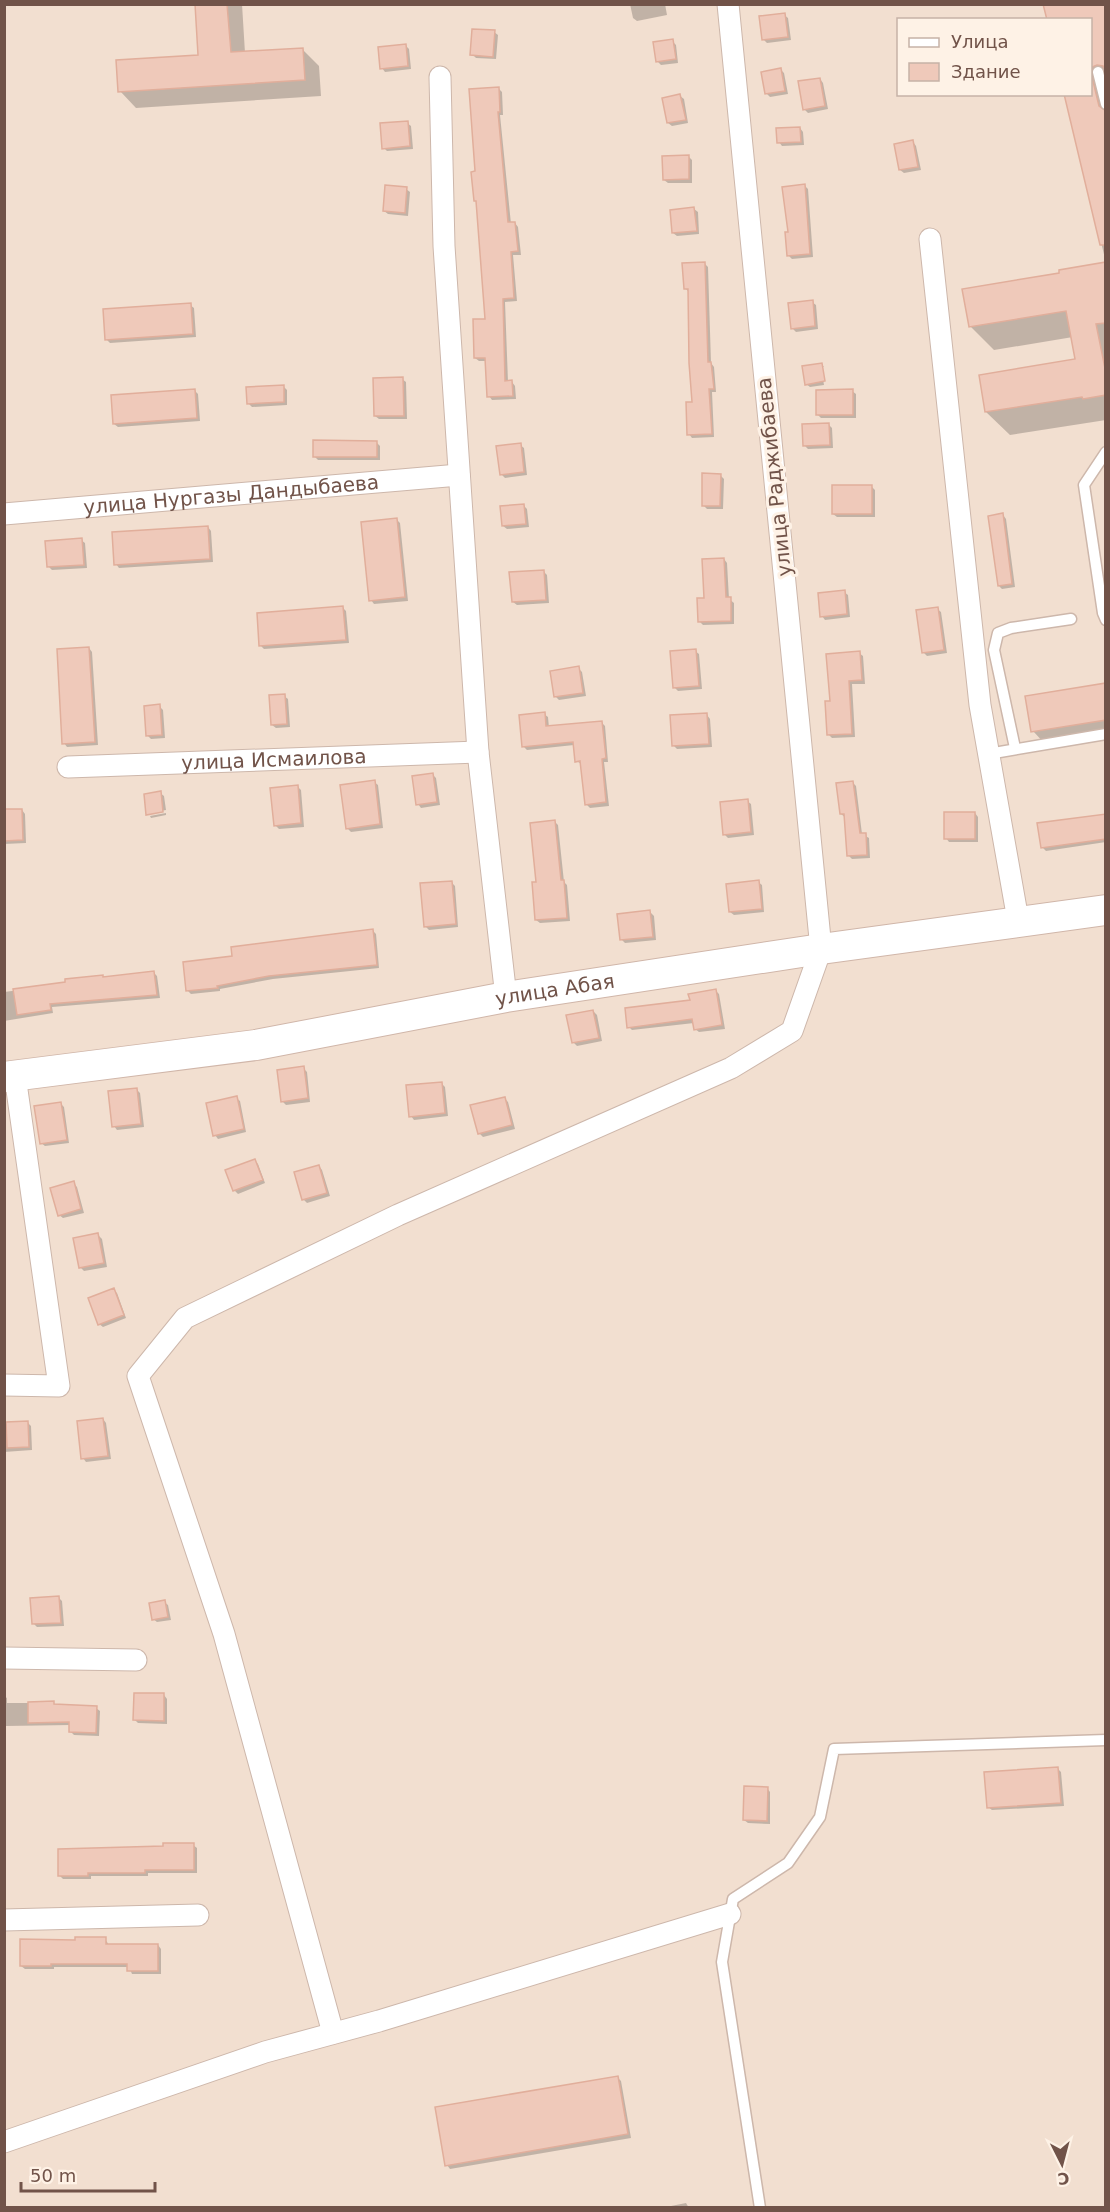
<svg xmlns="http://www.w3.org/2000/svg" width="1110" height="2212" viewBox="0 0 1110 2212" font-family="'DejaVu Sans',sans-serif">
<style>
.residential{fill:#f2dfd0;fill-rule:evenodd}
.shadow{fill:#0003}
.building{fill:#efc9ba;stroke:#e1ae9b;stroke-width:1.5}
.lines{fill:none;stroke-linecap:round;stroke-linejoin:round}
.lane-casing{stroke:#cdb7ab;stroke-width:13}
.street-casing{stroke:#cdb7ab;stroke-width:23}
.secondary-casing{stroke:#d0b6a9;stroke-width:32}
.lane{stroke:#fff;stroke-width:10}
.street{stroke:#fff;stroke-width:21}
.secondary{stroke:#fff;stroke-width:30}
.labels{text-anchor:middle;dominant-baseline:central;stroke-width:6;stroke-linejoin:round;paint-order:stroke}
.street-label{font-size:20px;fill:#715349;stroke:#fef2e6}
</style>
<rect width="100%" height="100%" fill="#fbeee1"/>
<path class="residential" d="M5,5h1100v2202h-1100zM898,20h192v74h-192z"/>
<path class="shadow" d="M196,4h46l3,49 57,-4 17,17 2,30 -185,12 -16,-17 80,-35z
M630,4h35l2,11 -30,6 -4,-3z
M1106,4v259l-40,-169h24v-74z
M784,15l4,3 3,22 -24,3 -3,-3z
M494,32l4,3 -2,24 -20,-1 -4,-4z
M672,41l4,4 2,18 -17,2 -4,-4z
M405,45l4,4 2,20 -26,3 -3,-4z
M781,70l3,3 4,21 -18,3 -4,-4z
M820,79l3,4 5,26 -20,4 -4,-4z
M498,88l4,4 1,23h-3l11,109 4,-1 3,4 3,28h-8l4,46 -12,1 3,80h4l3,4 1,13 -24,1 -3,-4 -2,-35h-8l-4,-3 12,-38 -10,-147z
M680,96l4,3 4,24 -16,3 -4,-3z
M407,123l4,3 2,23 -26,2 -3,-3z
M800,128l3,4 1,13 -22,1 -3,-4z
M913,142l3,4 5,24 -17,3 -4,-3z
M688,156l4,4v23h-24l-4,-3z
M805,186l3,3 5,68 -21,2 -3,-3 1,-23z
M406,189l4,3 -2,24 -20,-2 -4,-3z
M694,209l4,3 1,22 -22,2 -4,-3z
M704,263l4,4 3,96 3,4 2,25h-4l2,45 -22,1 -3,-4 5,-31 -5,-111 -3,-3z
M1106,263v157l-96,15 -24,-23 91,-51 -4,-24 -79,13 -24,-24 91,-52z
M812,302l4,3 2,24 -22,3 -4,-4z
M190,305l4,3 2,29 -86,6 -4,-4z
M822,365l2,2h-3l3,18 -14,2 -4,-3z
M402,379l4,3 1,37h-28l-4,-3z
M283,386l4,4v15l-35,2 -3,-3z
M194,390l4,4 2,27 -82,6 -4,-3z
M852,391l4,3v24h-35l-3,-3z
M828,424l4,4 1,20 -25,1 -3,-3z
M376,442l4,4v14h-62l-4,-4z
M520,445l4,3 3,27 -22,3 -4,-4z
M720,475l4,4 -1,30h-16l-4,-4z
M872,487l3,3v27h-38l-4,-3z
M523,505l4,4 2,18 -22,2 -4,-3z
M1003,515l3,4 9,68 -13,2 -3,-3z
M397,520l3,3 8,78 -34,3 -3,-4z
M208,527l3,4 2,31 -94,6 -3,-4z
M81,540l4,3 2,25 -35,2 -3,-3z
M724,559l3,4 2,36 5,4v21l-31,1 -4,-4 7,-22z
M543,571l4,4 2,28 -32,2 -4,-3z
M844,592l4,3 2,22 -25,3 -3,-4z
M343,608l3,3 3,32 -85,6 -3,-3z
M937,609l4,3 6,41 -20,3 -4,-4z
M89,648l3,4 6,93 -31,2 -3,-4z
M695,651l4,3 3,35 -24,2 -4,-4z
M859,653l4,3 2,28h-13l3,53 -23,1 -4,-4 3,-32z
M578,668l4,4 4,24 -27,4 -3,-3z
M1106,685v49l-61,10 -12,-13z
M284,696l4,3 2,28 -14,1 -4,-3z
M159,706l4,4 2,28 -14,1 -4,-4z
M544,714l4,3 1,11 52,-6 4,4 3,36h-4l5,44 -19,2 -4,-4 -4,-40 -6,-3 -2,-16 -47,5 -3,-3z
M707,715l3,4 2,28 -35,2 -4,-4z
M433,775l3,3 4,27 -19,3 -3,-4z
M374,782l4,3 5,43 -32,4 -4,-4z
M852,782l4,4 6,48 7,4 1,20 -18,1 -4,-4 -2,-37 -5,-4z
M298,787l3,3 3,37 -25,2 -4,-4z
M160,793l4,3 2,14 -17,3v2l-1,-1z
M747,801l4,3 3,31 -26,3 -4,-4z
M22,810l3,4 1,29 -22,1v-33z
M166,813v2l-15,3 -1,-2z
M975,813l3,4v25h-29l-3,-4z
M1106,815v27l-60,9 -4,-4z
M555,822l3,3 6,57 3,3 3,36 -30,2 -4,-3 2,-37z
M451,882l4,4 3,41 -29,3 -4,-4z
M758,882l4,3 2,27 -30,3 -4,-3z
M650,912l4,4 2,24 -31,3 -4,-4z
M372,930l4,4 3,34 -106,11 -53,10v2l-29,3 -3,-3z
M154,973l3,3 3,22 -108,9 1,6 -49,8v-29z
M716,991l3,3 6,35 -26,3 -4,-3 -1,-6 -62,7 -3,-3z
M593,1011l4,4 5,26 -25,5 -4,-4z
M303,1068l4,4 3,30 -24,3 -4,-4z
M441,1083l4,4 3,29 -34,4 -3,-4z
M137,1090l3,3 4,34 -27,3 -3,-4z
M236,1098l4,3 6,31 -28,7 -3,-4z
M504,1098l4,4 7,27 -32,8 -4,-4z
M61,1104l3,3 5,36 -24,3 -4,-3z
M254,1160l4,4 7,19 -27,11 -4,-4z
M319,1166l3,4 8,26 -23,7 -4,-4z
M73,1183l4,4 7,26 -21,5 -4,-3z
M98,1235l4,4 5,28 -23,4 -4,-4z
M113,1290l4,3 9,25 -23,9 -4,-3z
M103,1419l3,4 5,36 -25,3 -3,-4z
M4,1423h24l3,3 1,24 -28,2z
M59,1598l3,3 2,25 -27,1 -3,-3z
M164,1602l4,3 3,15 -14,2 -4,-3z
M164,1695l3,4v25l-29,-1 -3,-3z
M4,1696l3,2v5h46l3,3 40,2 4,3 -1,25 -25,-1 -4,-4 1,-6 -65,1 -2,7z
M1058,1769l3,3 3,34 -72,4 -4,-3z
M767,1788l3,4v32l-22,-1 -4,-3z
M193,1845l4,3v25h-49v3h-57v3h-28l-4,-4 105,-27z
M105,1939l4,6h49l3,4v25h-29l-3,-7h-75v2h-29l-4,-3 56,-25z
M617,2077l4,4 10,57 -181,31 -3,-4z
M686,2203l3,5h-28z"/>
<path class="building" d="M195,4h32l4,48 72,-4 2,32 -187,12 -2,-32 82,-5z
M1043,4h63v67l-3,-5 -6,-1 -5,2 -1,6 8,33 7,5v134h-6l-36,-151h26v-74h-43z
M785,13l3,24 -26,3 -3,-24z
M472,29l23,1 -2,27 -23,-2z
M673,39l3,20 -20,3 -3,-20z
M406,44l2,22 -28,3 -2,-22z
M781,68l4,23 -20,3 -4,-22z
M820,78l5,28 -22,4 -5,-29z
M499,87l1,25h-2l10,110h7l3,29 -7,1 3,46 -11,1 2,82 7,-1 1,16 -26,1 -2,-39h-11l-1,-39h12l-9,-118h-2l-3,-29 4,-1 -6,-82z
M680,94l6,26 -19,3 -5,-25z
M408,121l2,25 -28,3 -2,-26z
M800,127l1,15 -24,1 -1,-15z
M913,140l5,27 -19,3 -5,-26z
M689,155v24l-26,1 -1,-24z
M805,184l5,70 -23,2 -2,-24h3l-6,-45z
M385,185l22,2 -2,26 -22,-2z
M694,207l3,24 -25,2 -2,-23z
M705,262l3,100h3l3,27h-5l3,45 -25,1 -1,-33h6l-3,-39 -1,-74h-4l-2,-26z
M1106,262v61l-10,1 10,49v22l-23,4 -1,-2 -97,15 -6,-37 96,-16 -9,-48 -97,16 -7,-38 97,-16v-3z
M813,300l2,26 -24,3 -3,-26z
M191,303l2,31 -88,6 -2,-31z
M822,363l3,18 -20,4 -3,-19z
M403,377l1,39h-30l-1,-38z
M284,385v17l-37,2 -1,-17z
M195,389l2,29 -84,6 -2,-29z
M853,389v26h-37v-25z
M829,423l1,22 -27,1 -1,-22z
M313,440l64,1v16h-64z
M521,443l3,29 -24,3 -4,-29z
M702,473l19,1 -1,32h-18z
M832,485h40v29h-40z
M524,504l2,20 -24,2 -2,-20z
M1003,513l9,71 -14,2 -10,-70z
M397,518l8,79 -36,4 -8,-79z
M208,526l2,33 -96,6 -2,-33z
M82,538l2,27 -37,2 -2,-26z
M724,558l2,39h5v24l-33,1 -1,-24h7l-2,-39z
M544,570l2,30 -34,2 -3,-30z
M845,590l2,24 -27,3 -2,-24z
M343,606l3,34 -87,6 -2,-33z
M938,607l6,43 -22,3 -6,-43z
M89,647l6,95 -33,2 -5,-95z
M696,649l3,37 -26,2 -3,-37z
M860,651l2,29 -13,1 3,53 -25,1 -2,-34h5l-4,-47z
M579,666l4,27 -29,4 -4,-26z
M1106,683v37l-75,12 -6,-36z
M285,694l2,30 -16,1 -2,-30z
M160,704l2,31 -16,1 -2,-30z
M545,712l1,14 56,-5 4,37 -4,1 4,43 -21,3 -5,-44 -5,1 -2,-20 -51,5 -3,-32z
M707,713l2,31 -37,2 -2,-31z
M433,773l4,29 -21,3 -4,-29z
M375,780l5,44 -34,5 -6,-44z
M853,781l7,52h6l1,22 -20,1 -3,-42h-4l-4,-31z
M298,785l3,38 -27,3 -4,-38z
M161,791l2,21 -17,3 -2,-21z
M748,799l3,33 -28,3 -3,-33z
M4,809h18l1,31 -19,1z
M944,812h31v27h-31z
M1106,814v25l-65,9 -4,-25z
M555,820l6,60h3l3,38 -32,2 -3,-38h4l-6,-59z
M759,880l3,29 -33,3 -3,-28z
M452,881l4,43 -32,3 -4,-44z
M650,910l3,27 -33,3 -3,-26z
M373,929l4,36 -108,11 -52,10 1,2 -32,3 -3,-29 49,-6 -1,-9z
M154,971l3,24 -107,9 1,6 -34,5 -4,-26 52,-7v-3l38,-4v2z
M716,989l6,36 -28,5 -2,-11 -65,9 -2,-20 65,-8 -2,-6z
M593,1010l6,28 -27,5 -6,-28z
M304,1066l4,32 -27,4 -4,-32z
M442,1082l3,31 -36,4 -3,-32z
M137,1088l4,36 -29,3 -4,-36z
M237,1096l7,33 -31,7 -7,-33z
M505,1097l7,28 -34,9 -8,-29z
M61,1102l6,38 -27,4 -6,-38z
M255,1159l8,21 -30,11 -8,-21z
M319,1165l8,28 -25,7 -8,-28z
M74,1181l7,28 -23,7 -8,-28z
M98,1233l6,30 -25,5 -6,-30z
M114,1288l10,27 -26,10 -10,-27z
M103,1418l5,38 -27,3 -4,-38z
M28,1421l1,26 -22,1 -1,-26z
M59,1596l2,27 -29,1 -2,-26z
M165,1600l3,17 -16,3 -3,-17z
M134,1693h30v28l-31,-1z
M54,1701v3l43,2 -1,27 -27,-1v-10l-41,1v-21z
M1058,1767l3,36 -74,5 -3,-36z
M744,1786l24,1 -1,34 -24,-1z
M163,1843h31v27h-49v3h-57v3h-30v-27l105,-3z
M75,1937h31v7h52v27h-31v-7h-76v2h-31v-27l55,1z
M618,2076l10,58 -183,32 -10,-59z"/>
<g class="lines">
<defs>
<path id="lane" d="M1098,72l8,32
M1106,452l-22,33 19,128 3,7
M1015,748l-21,-98 4,-17 13,-5 60,-9
M988,754l118,-20
M760,2208l-38,-246 11,-63 55,-36 32,-46 14,-68 272,-9"/>
<g id="street">
<path d="M440,77l4,169 34,506 28,245"/>
<path d="M930,239l50,466 38,215"/>
<path id="s1" d="M4,514l455,-39"/>
<path id="s2" d="M68,767l410,-15"/>
<path d="M4,1385l55,1 -44,-310"/>
<path d="M4,1658l132,2"/>
<path d="M4,1920l194,-5"/>
<path d="M333,2033l-109,-399 -86,-258 47,-58 213,-103 333,-147 61,-37 29,-82 -93,-945"/>
<path d="M4,2142l261,-90 114,-31 351,-107"/>
</g>
<g id="secondary">
<path id="s3" d="M4,1077l252,-32 250,-48 315,-48 285,-39"/>
</g>
</defs>
<use href="#lane" class="lane-casing"/>
<use href="#street" class="street-casing"/>
<use href="#secondary" class="secondary-casing"/>
<use href="#lane" class="lane"/>
<use href="#street" class="street"/>
<use href="#secondary" class="secondary"/>
</g>
<g class="labels">
<g class="street-label">
<text transform="translate(774 477) rotate(-96)">улица Раджибаева</text>
<text stroke="none"><textPath href="#s1" startOffset="228">улица Нургазы Дандыбаева</textPath></text>
<text stroke="none"><textPath href="#s2" startOffset="206">улица Исмаилова</textPath></text>
<text stroke="none"><textPath href="#s3" startOffset="558">улица Абая</textPath></text>
</g>
</g>
<rect width="1110" height="2212" fill="none" stroke="#715349" stroke-width="12"/>
<rect x="897" y="18" width="195" height="78" fill="#fef2e6" stroke="#c6b2a7" stroke-width="1.5"/>
<rect x="909" y="38" width="30" height="9" fill="#ffffff" stroke="#c6b2a7" stroke-width="1.5"/>
<text x="951" y="48" font-size="18" fill="#715349">Улица</text>
<rect x="909" y="63" width="30" height="18" fill="#efc9ba" stroke="#c6b2a7" stroke-width="1.5"/>
<text x="951" y="78" font-size="18" fill="#715349">Здание</text>
<g transform="translate(1062 2164) rotate(174)" stroke="#fef2e6" stroke-width="4.5" paint-order="stroke">
<path d="M0-4.5L10 22L0 15L-10 22Z" fill="#715349"/>
<text y="-9" font-size="16" font-weight="bold" text-anchor="middle" fill="#715349">С</text>
</g>
<path d="M21 2182v9h134v-9" fill="none" stroke="#715349" stroke-width="3"/>
<text x="30" y="2182" font-size="18" fill="#715349" stroke="#fef2e6" stroke-width="4.5" paint-order="stroke">50 m</text>
</svg>
